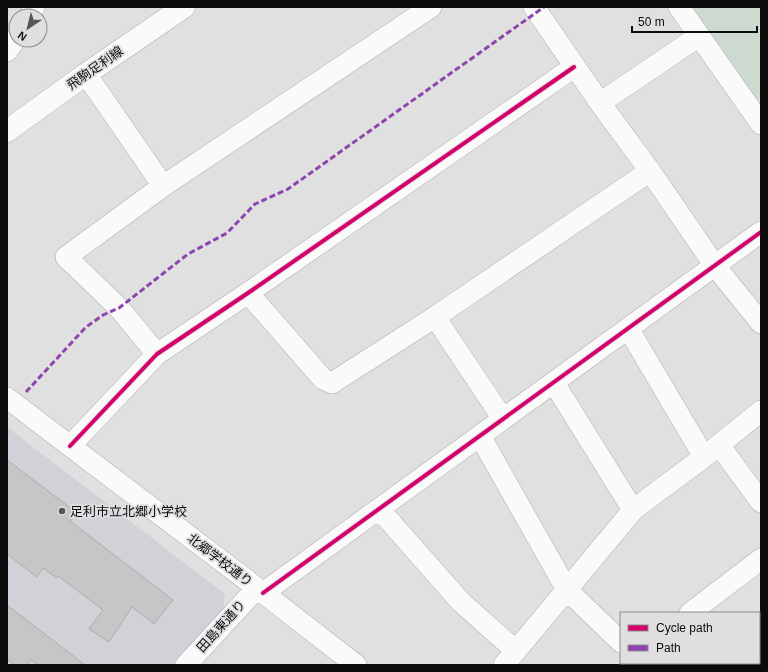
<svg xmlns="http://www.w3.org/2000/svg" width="768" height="672" viewBox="0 0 768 672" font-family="Arial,'Noto Sans JP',sans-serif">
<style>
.built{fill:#d1d2d8}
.green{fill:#ccdad0}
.building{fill:#c6c6c7;stroke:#adadad}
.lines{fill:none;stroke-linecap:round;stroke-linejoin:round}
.minor-casing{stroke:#aeaeaf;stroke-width:22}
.major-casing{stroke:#aeaeaf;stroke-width:23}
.minor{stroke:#fafafa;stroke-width:21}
.major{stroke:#fafafa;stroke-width:22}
.quiet{stroke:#8e44ad;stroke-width:3;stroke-dasharray:6 3;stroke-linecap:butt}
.cycleway-casing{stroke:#dfdfe2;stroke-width:6}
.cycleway{stroke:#d6006c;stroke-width:4}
.poi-dot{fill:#565657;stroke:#dfdfe2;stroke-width:1.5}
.labels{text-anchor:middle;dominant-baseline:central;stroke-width:3.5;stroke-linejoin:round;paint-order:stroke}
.street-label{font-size:13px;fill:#0c0c0d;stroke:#dfdfe2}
.poi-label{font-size:13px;fill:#0c0c0d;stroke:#dfdfe2;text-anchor:start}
</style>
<rect width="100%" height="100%" fill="#e0e0e1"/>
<path class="built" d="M7,427l218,167 -2,17 -51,54h-165z"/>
<path class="green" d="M691,7h70v90l-6,4z"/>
<path class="building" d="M7,460l69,52 -6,9 103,79 -19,24 -22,-17 -23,35 -20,-13 14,-19 -45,-34 -1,2 -14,-10 -6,9 -30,-23z
M7,605l78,60h-47l-7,-5 -4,5h-12l-8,-6z"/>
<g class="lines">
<defs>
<path id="minor" d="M534,7l66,96 50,68 65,95 46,57
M679,7l82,117
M30,16l4,-9
M7,51l9,-13
M86,74l77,112
M600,103l99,-67
M248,293l75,86 9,4 103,-66 215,-146
M435,317l68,102
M628,328l76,129
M157,354l-38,-46 -53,-51 97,-71 268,-179
M554,383l79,127
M7,398l250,190 99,77
M480,436l87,154 54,52
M719,445l42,57
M70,446l87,-92 91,-61 326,-226
M379,509l82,93 55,49
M263,593l498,-361
M690,613l71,-54
M642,663l2,2
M757,663l2,2
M186,665l71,-77
M504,665l129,-155 71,-53 57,-46"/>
<path id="major" d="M7,131l79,-57 98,-67"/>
</defs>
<use href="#minor" class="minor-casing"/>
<use href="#major" class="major-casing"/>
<use href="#minor" class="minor"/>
<use href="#major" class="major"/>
<path class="quiet" d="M26,392l60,-65 17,-12 16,-7 69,-54 39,-21 28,-29 33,-15 256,-182"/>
<defs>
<path id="cycleway" d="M70,446l87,-92 91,-61 326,-226
M263,593l498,-361"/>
</defs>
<use href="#cycleway" class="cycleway-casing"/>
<use href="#cycleway" class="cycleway"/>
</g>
<circle class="poi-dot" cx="62" cy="511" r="4"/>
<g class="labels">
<g class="street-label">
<text transform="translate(95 68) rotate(-35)">飛駒足利線</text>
<text transform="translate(220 560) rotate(37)">北郷学校通り</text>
<text transform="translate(221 626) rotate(-48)">田島東通り</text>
</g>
<g class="poi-label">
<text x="70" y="511">足利市立北郷小学校</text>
</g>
</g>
<rect width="768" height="672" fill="none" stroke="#0c0c0d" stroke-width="16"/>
<rect x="620" y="612" width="140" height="52" fill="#dfdfe2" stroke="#8b8b8d"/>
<rect x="628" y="625" width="20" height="6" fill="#d6006c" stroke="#8b8b8d"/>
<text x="656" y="632" font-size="12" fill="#0c0c0d">Cycle path</text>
<rect x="628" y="645" width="20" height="6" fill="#8e44ad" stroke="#8b8b8d"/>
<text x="656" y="652" font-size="12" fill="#0c0c0d">Path</text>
<g transform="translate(28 28) rotate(215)"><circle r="19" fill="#dfdfe2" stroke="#8b8b8d"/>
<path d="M0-3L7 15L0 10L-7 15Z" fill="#565657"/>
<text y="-6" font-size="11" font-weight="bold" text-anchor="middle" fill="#0c0c0d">N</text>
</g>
<path d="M632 26v6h125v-6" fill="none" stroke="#0c0c0d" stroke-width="2"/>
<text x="638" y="26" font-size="12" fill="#0c0c0d" stroke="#dfdfe2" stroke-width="3" paint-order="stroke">50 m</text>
</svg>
